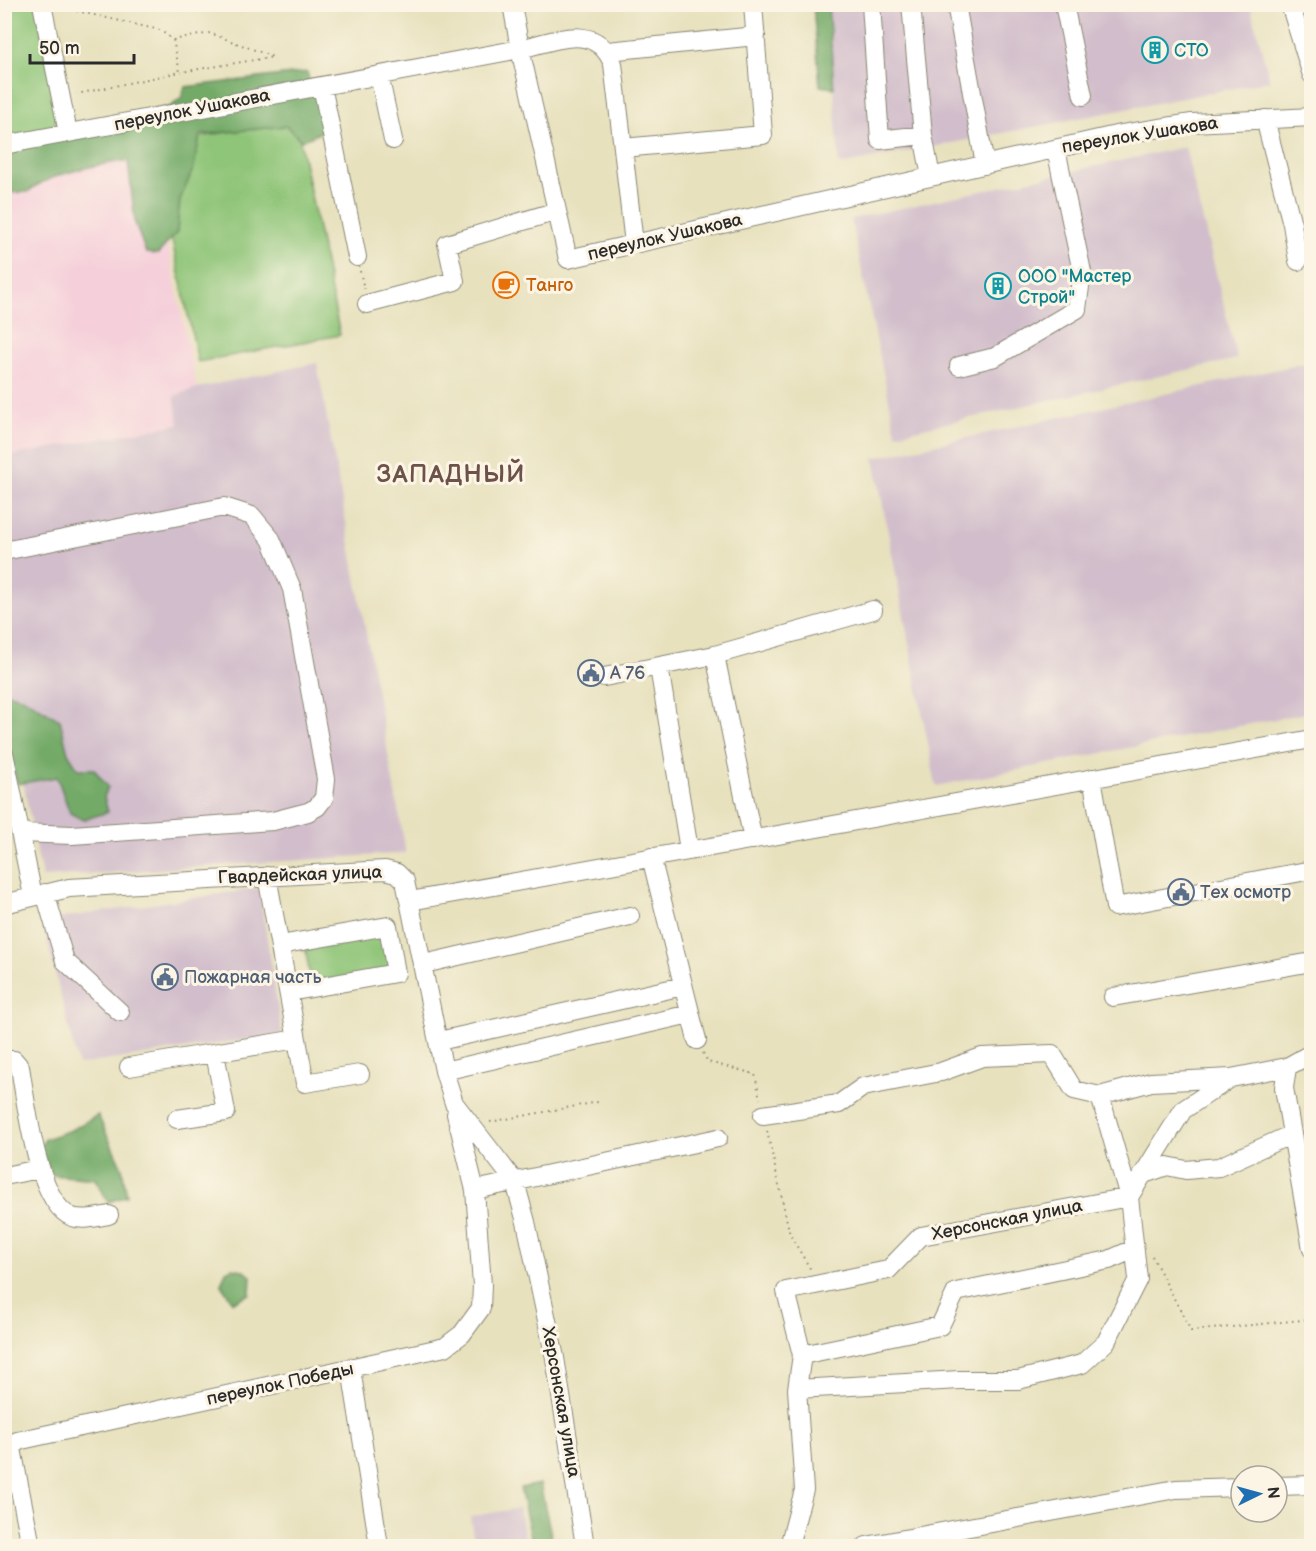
<svg xmlns="http://www.w3.org/2000/svg" width="1316" height="1551" viewBox="0 0 1316 1551" font-family="'Balsamiq Sans',sans-serif">
<style>
.built{fill:#f5cfda}
.industrial{fill:#d1bdcb}
.green{fill:#8fc578;stroke:#5d7852;stroke-width:1.5}
.forest{fill:#73aa68;stroke:#4f6a4a;stroke-width:1.5}
.lines{fill:none;stroke-linecap:round;stroke-linejoin:round}
.minor-casing{stroke:#898674;stroke-width:20}
.path{stroke:#898674;stroke-width:2;stroke-dasharray:1.5 4.5;stroke-linecap:butt}
.minor{stroke:#fff;stroke-width:18}
.labels{text-anchor:middle;dominant-baseline:central;stroke-width:6;stroke-linejoin:round;paint-order:stroke}
.culture-label{font-size:18px;fill:#0d838f;stroke:#fcf5e5;text-anchor:start}
.street-label{font-size:18px;fill:#2b2b2b;stroke:#fcf5e5}
.food-label{font-size:18px;fill:#c56008;stroke:#fcf5e5;text-anchor:start}
.service-label{font-size:18px;fill:#4e5e75;stroke:#fcf5e5;text-anchor:start}
.district-label{font-size:24px;font-weight:bold;letter-spacing:1.5px;fill:#6d524a;stroke:#fcf5e5}
</style>
<rect width="100%" height="100%" fill="#fcf5e5"/>
<filter id="ink" filterUnits="userSpaceOnUse"><feTurbulence type="fractalNoise" baseFrequency=".0167" numOctaves="2"/><feDisplacementMap in="SourceGraphic" scale="12" xChannelSelector="R" yChannelSelector="G"/><feConvolveMatrix kernelMatrix="1 2 1 2 8 2 1 2 1" color-interpolation-filters="sRGB"/></filter>
<filter id="wash" filterUnits="userSpaceOnUse"><feTurbulence type="fractalNoise" baseFrequency=".008" numOctaves="4" result="noise"/><feDisplacementMap in="SourceGraphic" scale="24" xChannelSelector="R" yChannelSelector="G"/><feGaussianBlur stdDeviation="1.35" result="paint"/><feColorMatrix in="noise" values="0 0 0 0 0 0 0 0 0 0 0 0 0 0 0 0 0 1.4 0 .05"/><feComposite in="paint" operator="in"/></filter>
<g filter="url(#wash)">
<rect width="100%" height="100%" fill="#e7e1be"/>
<path class="built" d="M142,120l55,268 -23,8 5,28 -174,33v-312z"/>
<path class="industrial" d="M828,5h422l20,76 -431,84z
M1185,147l52,212 -341,75 -45,-215z
M1311,362v350l-375,74 -62,-328z
M317,363l89,490 -364,24 -37,-187 -1,-233 175,-33 -5,-28 23,-8z
M259,888l23,146 -204,31 -36,-144z
M519,1508l8,38h-52l-5,-29z"/>
<path class="green" d="M5,5h32l22,114 -13,13 -41,7z
M295,118l45,217 -142,27 -46,-215z
M388,926l8,47 -84,15 -8,-47z"/>
<path class="forest" d="M813,5h15l6,83 -14,-2z
M307,72l5,19 11,18v22l-21,10 -16,-15 -86,9 -6,32 -14,33 -3,32 -19,22 -12,-1 -11,-30 -7,-62c-25,2 -81,13 -100,31l-24,1v-45l166,-41 11,-9 4,-11z
M4,692l20,6 36,22 8,33 10,16h16l14,18 -4,10 4,15 -25,8 -13,-7 -13,-36 -39,7c-13,-31 -13,-59 -14,-92z
M98,1115l24,53 5,28 -19,6 -13,-23 -43,-4 -13,-26 6,-10 26,-9z
M232,1268l11,2 8,6 -1,18 -17,8 -12,-18 5,-13z
M540,1484l13,60 1,2h-21l-13,-58z"/>
</g>
<g filter="url(#ink)">
<g class="lines">
<defs>
<path id="minor" d="M42,4l26,129
M512,4l8,45c35,-8 76,-28 93,15l10,84 140,-13 -10,-131
M871,4l9,136 43,-5
M911,4l12,131 8,42
M956,4l29,161
M1064,4l19,92
M1290,4l22,71
M608,51l148,-15
M379,75l14,65
M322,86l35,171
M1265,119l27,105 6,37
M4,145l516,-96 48,210 548,-124 76,-12 120,-6
M623,148l11,96
M367,304l88,-23 -8,-37 110,-33
M959,366l36,-9 82,-48 5,-37 -26,-123
M4,551l220,-44 28,9 19,23 21,50 34,190 -2,19 -7,9 -9,5 -35,9 -201,14 -51,-2
M715,655l38,185
M659,667l30,183
M604,677l111,-22 158,-45
M4,753l29,143
M1092,778l23,129 197,-37
M651,857l46,183
M267,876l38,207 55,-9
M45,893l20,68 55,51
M410,901l902,-162
M4,904l65,-16 316,-18 12,3 8,8 39,190 10,32 61,79 11,40 29,136 30,188
M280,945l108,-19 8,47 -107,19
M424,964l206,-48
M1113,997l199,-35
M439,1041l244,-55
M4,1060h10l6,7c6,34 17,137 52,150 12,4 26,0 37,-2
M129,1067l168,-28
M1287,1067l-3,21 28,161
M444,1071l246,-57
M763,1115l76,-11 24,-17 78,-15 41,-15 70,-3 22,36 26,6 51,-14 80,-4 56,-11 25,-14
M177,1119l49,-7 -11,-59
M1144,1174l23,-8 19,4 33,-3 73,-33
M4,1176l35,-7
M475,1190l243,-52
M1129,1197l54,-87 48,-32
M802,1355l138,-29 16,-34 153,-32 25,-11
M351,1369l28,177
M797,1389l163,-9h58l64,-16 24,-22 32,-63 -9,-82 -29,-101
M1277,1486l35,-1
M31,1546l-19,-97 5,-8 428,-94 17,-13 19,-26 1,-23 -7,-95 -19,-76
M789,1546l15,-56 -7,-101 5,-34 -16,-64 102,-21 33,-34 208,-39
M866,1546l310,-57 65,-2"/>
</defs>
<use href="#minor" class="minor-casing"/>
<path class="path" d="M59,7l101,23 13,10 7,32 -103,22
M173,40l37,-7 63,24 -92,15
M360,271l4,18
M703,1053l5,9 47,12 5,25
M490,1122l108,-20
M767,1131l23,104 21,35
M1152,1256l39,75 121,-12"/>
<use href="#minor" class="minor"/>
</g>
</g>
<defs>
<symbol id="building-ring" viewBox="-11 -11 22 22"><circle r="9.5" fill="#fcf5e5" stroke="#0f9aa8" stroke-width="1.5"/><path d="M-4-6H4V6H1V3H-1V6H-4ZM-2.5-4.3h1.7v1.8h-1.7ZM.8-4.3h1.7v1.8H.8ZM-2.5-1h1.7V.8h-1.7ZM.8-1h1.7V.8H.8Z" fill="#0f9aa8"/></symbol>
<symbol id="cafe-ring" viewBox="-11 -11 22 22"><circle r="9.5" fill="#fcf5e5" stroke="#e8710a" stroke-width="1.5"/><path d="M-5.5-4.5H6V0H3Q3 3.5 0 3.5H-2.5Q-5.5 3.5-5.5 0ZM3-3.2v2h1.7v-2ZM-6 4.5H4V6H-6Z" fill="#e8710a"/></symbol>
<symbol id="civic-ring" viewBox="-11 -11 22 22"><circle r="9.5" fill="#fcf5e5" stroke="#5c6f8a" stroke-width="1.5"/><path d="M-.6-6.5H3V-4.5H.6V-3L4-1V1h2V6H-6V1h2V-1L-.6-3ZM-1.2 2.5V6h2.4V2.5Z" fill="#5c6f8a"/></symbol>
</defs>
<g fill-rule="evenodd">
<use href="#building-ring" x="1140" y="35" width="30" height="30"/>
<use href="#cafe-ring" x="491" y="270" width="30" height="30"/>
<use href="#building-ring" x="983" y="271" width="30" height="30"/>
<use href="#civic-ring" x="576" y="658" width="30" height="30"/>
<use href="#civic-ring" x="1166" y="877" width="30" height="30"/>
<use href="#civic-ring" x="150" y="962" width="30" height="30"/>
</g>
<g class="labels">
<g class="culture-label">
<text x="1174" y="50">СТО</text>
<text x="1018" y="276">ООО "Мастер<tspan x="1018" dy="21">Строй"</tspan></text>
</g>
<g class="street-label">
<text transform="translate(192 110) rotate(-11)">переулок Ушакова</text>
<text transform="translate(1140 135) rotate(-9)">переулок Ушакова</text>
<text transform="translate(665 237) rotate(-13)">переулок Ушакова</text>
<text transform="translate(300 875) rotate(-2)">Гвардейская улица</text>
<text transform="translate(1007 1220) rotate(-11)">Херсонская улица</text>
<text transform="translate(280 1384) rotate(-12)">переулок Победы</text>
<text transform="translate(561 1402) rotate(80)">Херсонская улица</text>
</g>
<g class="food-label">
<text x="526" y="285">Танго</text>
</g>
<g class="service-label">
<text x="610" y="673">А 76</text>
<text x="1200" y="892">Тех осмотр</text>
<text x="184" y="977">Пожарная часть</text>
</g>
<g class="district-label">
<text x="451" y="474">ЗАПАДНЫЙ</text>
</g>
</g>
<rect width="1316" height="1551" fill="none" stroke="#fcf5e5" stroke-width="24"/>
<g transform="translate(1259 1494) rotate(85)"><circle r="28" fill="#fcf5e5" stroke="#a8a49b" stroke-width="1.5"/>
<path d="M0-4.5L10 22L0 15L-10 22Z" fill="#1f6fb2"/>
<text y="-9" font-size="16" font-weight="bold" text-anchor="middle" fill="#2b2b2b">N</text>
</g>
<path d="M30 54v9h104v-9" fill="none" stroke="#2b2b2b" stroke-width="3"/>
<text x="39" y="54" font-size="18" fill="#2b2b2b" stroke="#fcf5e5" stroke-width="4.5" paint-order="stroke">50 m</text>
</svg>
